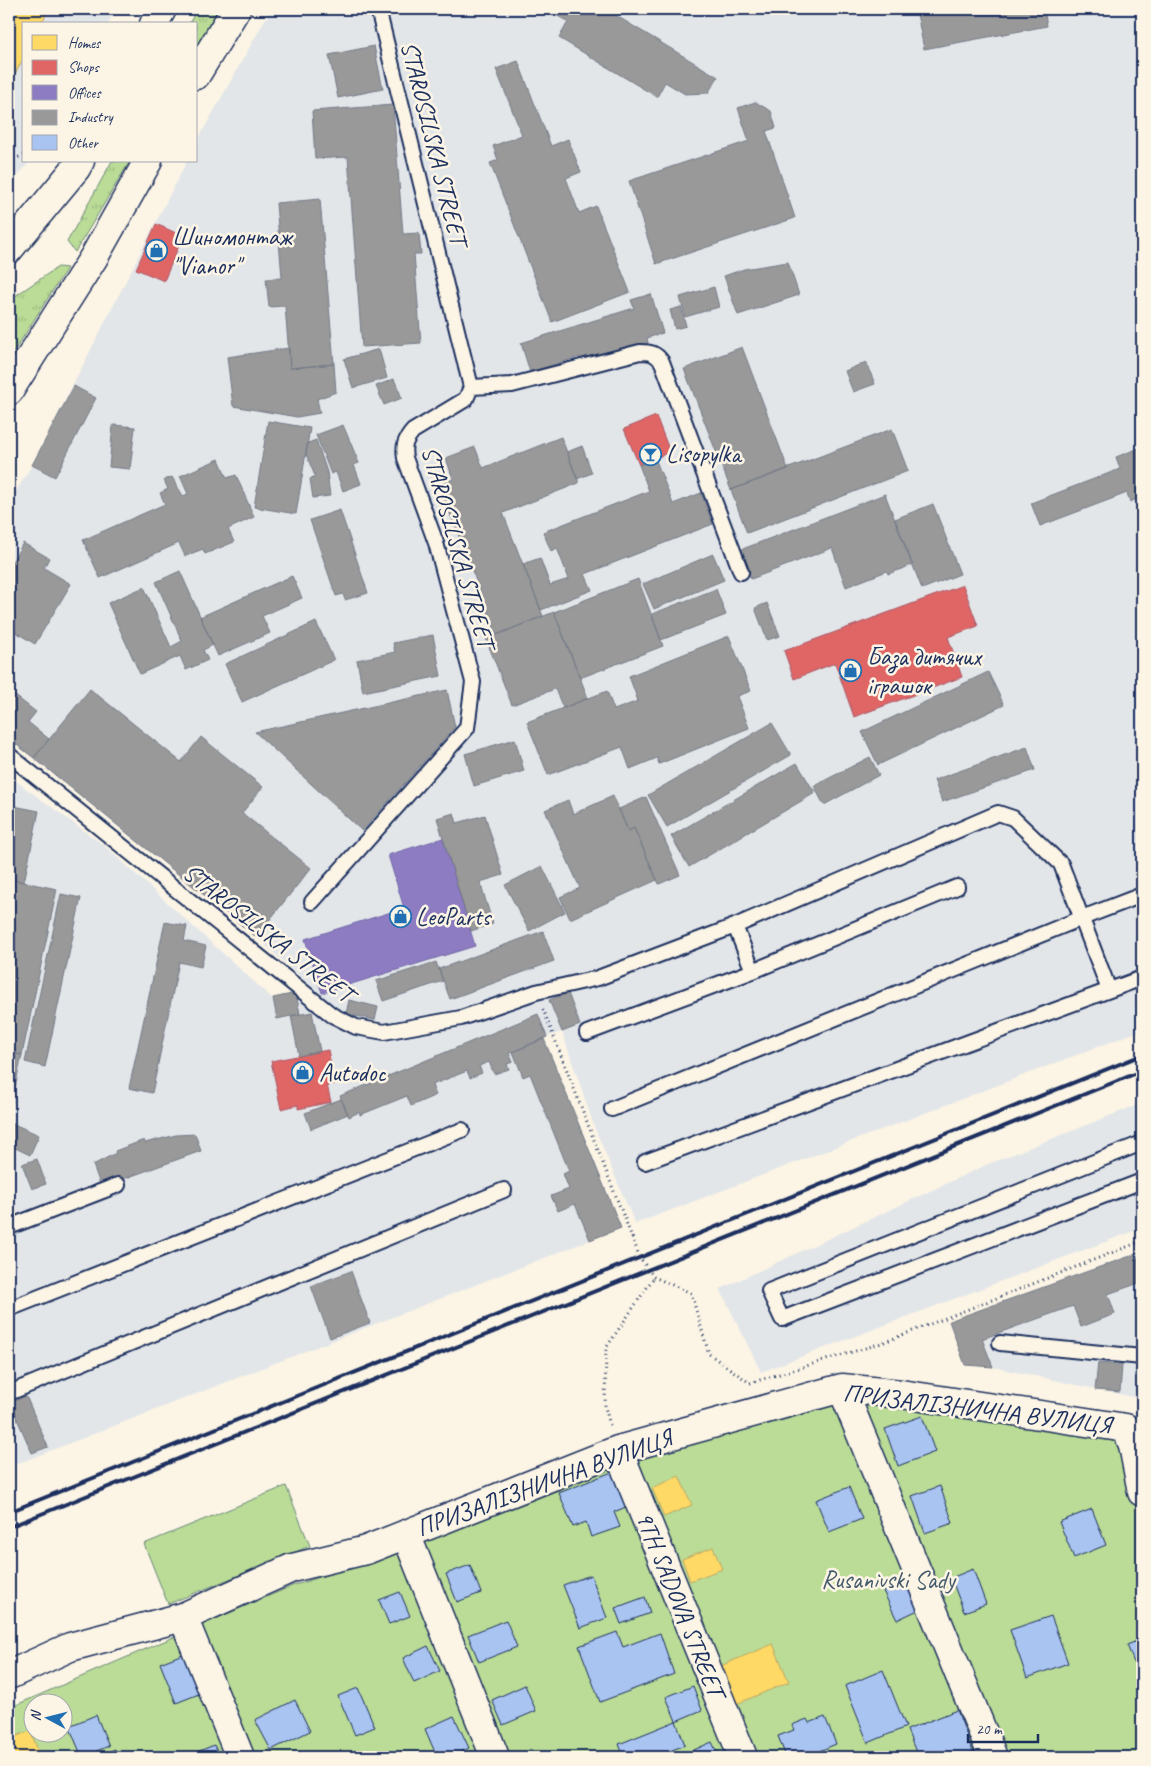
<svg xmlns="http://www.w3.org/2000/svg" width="1151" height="1766" viewBox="0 0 1151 1766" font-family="Caveat,sans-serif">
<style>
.built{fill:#e3e6e9}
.grass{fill:url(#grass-tufts);stroke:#6a867a}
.garden{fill:#badc96;stroke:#6a867a;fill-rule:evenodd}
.homes{fill:#ffd966;stroke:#bba664}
.shops{fill:#e06666;stroke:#a55664}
.offices{fill:#8e7cc3;stroke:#6c65a5}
.industry{fill:#999;stroke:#737987}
.building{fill:#aac4f1;stroke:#1b2f5e}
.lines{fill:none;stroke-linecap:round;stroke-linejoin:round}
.lane-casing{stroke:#1b2f5e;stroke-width:18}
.street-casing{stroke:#1b2f5e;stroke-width:31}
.secondary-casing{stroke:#1b2f5e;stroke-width:31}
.path{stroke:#1b2f5e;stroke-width:3;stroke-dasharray:1 4;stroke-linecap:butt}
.lane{stroke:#fcf5e5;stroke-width:14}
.street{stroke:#fcf5e5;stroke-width:28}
.secondary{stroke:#fcf5e5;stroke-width:28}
.rail{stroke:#1b2f5e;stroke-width:4}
.labels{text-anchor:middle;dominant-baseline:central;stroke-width:5;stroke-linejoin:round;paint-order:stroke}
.street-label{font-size:25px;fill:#1b2f5e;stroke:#fcf5e5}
.poi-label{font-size:25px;fill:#1b2f5e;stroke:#fcf5e5;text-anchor:start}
.park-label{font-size:25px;fill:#435a6c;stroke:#fcf5e5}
</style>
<defs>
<pattern id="grass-tufts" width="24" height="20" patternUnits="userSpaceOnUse" patternTransform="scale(1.25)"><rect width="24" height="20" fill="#badc96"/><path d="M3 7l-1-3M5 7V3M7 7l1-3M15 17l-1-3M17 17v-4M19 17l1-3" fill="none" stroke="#9fbd84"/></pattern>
</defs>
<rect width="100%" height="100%" fill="#fcf5e5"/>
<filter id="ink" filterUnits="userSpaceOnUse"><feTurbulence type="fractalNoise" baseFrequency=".02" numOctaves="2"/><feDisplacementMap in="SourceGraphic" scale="10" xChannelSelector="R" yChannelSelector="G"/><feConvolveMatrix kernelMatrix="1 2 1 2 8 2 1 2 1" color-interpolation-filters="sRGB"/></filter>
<g filter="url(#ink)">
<path class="built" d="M9,9h107l-8,15h-84v137h6l-21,26z
M271,9h871v1021l-507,194 -40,-95 -33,-97 -15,5 -3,2 77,189 -612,239v-691l96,70 167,152 24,-5 28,5 -68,-61 -247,-198v-240h2l21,-34 155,-304h9v-18z
M1142,1103v125l-381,144 -41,-83 268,-125z
M1142,1251v148l-149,-32 -28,-2 -16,-44z"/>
<path class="grass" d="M197,9h24l-25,41v-26h-7z
M112,161h18l-55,91 -8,-10z
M58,267l9,1 -54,85 -4,-5v-48z"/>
<path class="garden" d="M874,1399l268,47v311h-1133v-49l283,-122 119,-38 213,-84 207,-61 9,7zM32,1704h30v30h-30z
M286,1486l24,60 -142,58 -24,-60z"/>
<path class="homes" d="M9,9h40l-8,15h-17v33l-15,28z
M679,1476l13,29 -28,12 -12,-29z
M713,1547l9,22 -32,12 -8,-22z
M773,1644l16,38 -55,23 -16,-38z
M30,1731l11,26h-30l-2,-6v-12z"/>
<path class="shops" d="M156,224l27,12 -19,45 -28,-12z
M656,416l14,36 -31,13 -15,-36z
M963,585l15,41 -30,11 14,40 -108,40 -19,-54 -41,16 -10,-28z
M328,1050l7,34 -8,1 4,17 -33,7v-4l-17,4 -10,-48z"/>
<path class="offices" d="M443,838l32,108 -153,47 -17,-54 99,-31 -16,-53z"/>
<path class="industry" d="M546,9h59l113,68 -10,16 -23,1 -20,-12 -8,15 -98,-59 9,-16z
M916,9h128l3,17 -123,23z
M374,46l9,43 -45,9 -9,-43z
M518,61l33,85 17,-7 13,33 -15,6 13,35 17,-7 34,86 -78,30 -62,-159 8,-3 -5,-14 29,-11 -26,-66z
M755,102l16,9 5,17 -10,3 29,87 -139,46 -27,-83 120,-40 -11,-33z
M393,105l10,129 16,-1 2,21h-7l7,89 -59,4 -14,-190 -33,2 -3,-48z
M320,199l14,165 -44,4 -5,-62 -16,1 -3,-28 16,-1 -6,-75z
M788,262l11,33 -61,20 -14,-39 20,-7z
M714,287l5,20 -34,10 -5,-20z
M651,294l12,39 -16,5 1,5 -67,21 -2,-7 -49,15 -9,-29 113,-35 -3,-8z
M681,307l5,19 -11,3 -5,-19z
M742,347l46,122 -57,21 -47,-121z
M289,348l1,20 44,-4 2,28 -19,7 3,14 -23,4 -64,-11 -6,-49z
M379,349l8,29 -34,10 -9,-29z
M866,362l9,22 -22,8 -8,-21z
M394,379l8,19 -18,7 -8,-19z
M74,386l22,12 -41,79 -23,-12z
M268,421l42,7 -14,86 -42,-7z
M113,425l22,2 -5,42 -21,-2z
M343,425l16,38 -5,2 7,19 -18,7 -7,-19 -5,2 -15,-39z
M892,429l16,42 -161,62 -16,-43z
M561,437l18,46 -76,30 40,103 -46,19 -58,-150 14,-6 -7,-21 29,-11 8,21z
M316,440l11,32 3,24 -17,2 -3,-19 5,-3 -9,-22 2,-11z
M582,446l10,27 -15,6 -10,-27z
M1142,447v50l-12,5 -3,-9 -87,33 -9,-23 89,-34 -4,-12z
M655,458l18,46 28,-11 12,31 -128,50 7,16 -51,20 -18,-46 17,-6 10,27 19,-6 -12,-31 -6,3 -8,-19 106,-41 -10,-26z
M219,459l8,19 9,-3 18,42 -26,12 6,13 -29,12 -2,-5 -18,7 -6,-13 -79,35 -17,-38 82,-36 -5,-11 8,-4 -4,-9 8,-3 11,19 5,-2 -8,-18z
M885,494l27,71 -24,9 -1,-3 -41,16 -14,-39 -81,31 -11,-29z
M933,504l27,70 -38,15 -27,-70z
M340,510l28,83 -23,7 -2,-6 -7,2 -26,-76z
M23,543l26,15 -5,10 27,16 -36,60 -26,-16v-61z
M713,554l11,26 -70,29 -11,-25z
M180,571l33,74 -10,5 5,10 -22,10 -6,-14 -40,18 -32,-71 36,-16 27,60 11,-6 -26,-59z
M292,576l10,22 -40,18 8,17 -52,23 -18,-39z
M638,579l25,67 -83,32 -26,-66z
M716,589l10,26 -65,25 -9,-26z
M767,603l13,33 -13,4 -12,-32z
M554,612l34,86 -25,10 -8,-19 -43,16 -26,-66z
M316,622l18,38 -92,42 -17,-38z
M433,635l8,41 -78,16 -6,-32 38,-8 -2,-9z
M729,636l22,55 -14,5 12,32 -90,36 -2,-6 -27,11 -8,-22 -74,28 -21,-53 80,-31 7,19 24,-9 -9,-25z
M988,672l16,33 -126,60 -16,-33z
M90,689l91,73 20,-25 62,50 -21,26 69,55 -55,69 -222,-179z
M447,690l8,37 -93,104 -107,-99z
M9,691l27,21 -8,10 21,17 -15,19 -25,-19z
M772,723l19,32 -124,72 -19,-32z
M515,739l9,32 -50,15 -9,-32z
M1027,747l8,23 -93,32 -8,-22z
M870,757l9,18 -55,30 -10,-19z
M797,763l18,30 -126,74 -18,-31z
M613,796l15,35 6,-3 23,52 -87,39 -10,-22 20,-9 -35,-78 23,-10 5,14z
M646,797l34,78 -21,9 -25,-56 -6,3 -9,-22z
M9,805l30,6 -15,71 -15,-3z
M454,813l3,10 28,-8 18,60 -23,7 13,42 -22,7 -34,-113z
M542,866l23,46 -36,19 -24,-46z
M9,879l48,10 -35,166 -13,-3z
M61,894l20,4 -36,169 -20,-5z
M165,922l22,4 -3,15 22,5 -5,21 -22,-5 -27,131 -23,-5z
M543,931l11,30 -104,38 -11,-30z
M436,962l7,19 -60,20 -7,-20z
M296,993l4,21 -23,5 -4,-21z
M568,993l12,32 -18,7 -13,-32z
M349,1000l29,7 -3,13 -29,-6z
M312,1012l8,39 -21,5 -8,-40z
M538,1014l9,23 -38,16 4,9 -6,2 2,5 -15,5 -5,-12 -10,4 3,7 -12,5 -3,-7 -35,14 4,10 -25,11 -4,-10 -47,19 -1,-3 -10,5 -9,-21z
M544,1039l77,189 -31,12 -15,-36 -17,7 -7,-15 18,-7 -6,-15 6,-3 -39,-97 -7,3 -10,-25z
M9,1052l13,3 -13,61z
M341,1099l7,15 -37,15 -6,-16z
M9,1122l30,13 -9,20 -21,-10z
M195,1134l6,17 -100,36 -8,-22 23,-12 -1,-2 29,-11 1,3 31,-8z
M37,1159l9,25 -14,5 -10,-25z
M1136,1254l6,16v12l-34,12 7,20 -34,13 -8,-21 -91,33 11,28 -28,-2 -16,-44z
M351,1271l19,52 -40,15 -19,-52z
M1098,1363l24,2 -2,27 -25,-2z
M26,1396l22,51 -16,6 -22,-50z"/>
<path class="building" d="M922,1416l13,36 -37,14 -13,-37z
M612,1472l14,35 -12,5 6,15 -29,10 -5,-15 -13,5 -14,-34z
M940,1486l13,37 -28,10 -13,-37z
M849,1487l13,32 -33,13 -13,-32z
M1092,1509l14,36 -32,13 -15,-36z
M470,1565l11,28 -24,9 -11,-28z
M973,1569l13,35 -22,8 -13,-34z
M591,1575l16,43 -27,10 -17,-43z
M904,1581l14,29 -21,10 -14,-29z
M400,1592l10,24 -21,8 -10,-24z
M645,1597l5,16 -29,11 -6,-16z
M1051,1616l17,47 -41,15 -17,-48z
M506,1620l11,27 -38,15 -11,-27z
M617,1632l6,15 37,-14 14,41 -74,28 -21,-56z
M1142,1639v41h-1l-14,-35z
M428,1646l12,25 -26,12 -11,-25z
M188,1652l16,40 -28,11 -16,-40z
M883,1670l23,57 -38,16 -23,-57z
M525,1685l11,26 -33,14 -11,-25z
M693,1686l9,24 -26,11 -10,-24z
M358,1688l17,39 -20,8 -17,-39z
M295,1700l15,31 -39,19 -16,-30z
M957,1710l18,47h-57l-11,-27z
M96,1715l13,31 -27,11 -13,-31z
M454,1716l15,32 -20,9h-12l-12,-28z
M825,1717l11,27 -31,13h-19l-8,-21 16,-6 -2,-5 15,-6 2,4z
M676,1721l9,24 -31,12h-30l-5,-13z
M712,1742l7,15h-41z
M214,1745l6,12h-20l-3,-5z
M115,1749l3,8h-19l-1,-1z"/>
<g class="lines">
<defs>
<path id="lane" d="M471,387l41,-2 128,-33c10,0 16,1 22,10l79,210
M9,755l323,260 24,12 28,5 77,-14 75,-26 62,-14 137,-52 263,-113 15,5 48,46 48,126
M312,902l155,-174 6,-46 -37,-139 -31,-85c-2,-12 0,-18 8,-27l53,-32 5,-12 -93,-378
M735,926l18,45
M587,1033l166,-62 204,-84
M612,1109l470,-191 60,-23
M1142,1143l-373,148 13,28 360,-138
M645,1162l497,-184
M9,1227l109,-42
M9,1309l453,-179
M1000,1343l142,14
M9,1393l495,-203"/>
<path id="street" d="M196,75l40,-66
M9,391l85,-134 54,-96
M842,1388l151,369
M618,1450l125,307
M406,1534l89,223
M183,1617l57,140
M9,1675l61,-28 113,-30 109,-49 74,-18 252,-100 224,-62 59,6 225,34 7,17 9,47"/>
<path id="secondary" d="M154,24l8,-15
M9,249l67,-81 4,-7"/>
</defs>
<use href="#lane" class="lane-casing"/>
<use href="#street" class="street-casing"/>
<use href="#secondary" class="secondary-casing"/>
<path class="path" d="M9,161l15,-6
M543,1009l97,249 14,19 37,16 18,61 41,29 132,-40 260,-102
M610,1425l-5,-18 1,-59 48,-71"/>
<use href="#lane" class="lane"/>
<use href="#street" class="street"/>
<use href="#secondary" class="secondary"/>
<path class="rail" d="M9,1512l1133,-457
M9,1527l1133,-456"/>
</g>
</g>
<defs>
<symbol id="shop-ring" viewBox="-11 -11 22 22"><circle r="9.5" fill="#fcf5e5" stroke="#1f6fb2" stroke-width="1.5"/><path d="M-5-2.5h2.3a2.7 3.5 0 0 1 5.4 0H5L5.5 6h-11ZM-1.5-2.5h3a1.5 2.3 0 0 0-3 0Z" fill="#1f6fb2"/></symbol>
<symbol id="bar-ring" viewBox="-11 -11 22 22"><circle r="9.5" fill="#fcf5e5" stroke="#1f6fb2" stroke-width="1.5"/><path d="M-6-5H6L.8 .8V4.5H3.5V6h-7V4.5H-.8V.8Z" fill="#1f6fb2"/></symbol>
</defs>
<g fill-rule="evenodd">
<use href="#shop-ring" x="144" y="238" width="25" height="25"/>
<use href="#bar-ring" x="638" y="442" width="25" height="25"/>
<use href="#shop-ring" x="838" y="658" width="25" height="25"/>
<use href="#shop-ring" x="388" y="904" width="25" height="25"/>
<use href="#shop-ring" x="290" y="1060" width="25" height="25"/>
</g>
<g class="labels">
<g class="street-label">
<text transform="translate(434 143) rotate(76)">STAROSILSKA STREET</text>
<text transform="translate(458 547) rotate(74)">STAROSILSKA STREET</text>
<text transform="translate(268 933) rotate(38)">STAROSILSKA STREET</text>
<text transform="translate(977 1409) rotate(7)">ПРИЗАЛІЗНИЧНА ВУЛИЦЯ</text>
<text transform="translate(544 1483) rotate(-20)">ПРИЗАЛІЗНИЧНА ВУЛИЦЯ</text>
<text transform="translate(680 1604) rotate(68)">9TH SADOVA STREET</text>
</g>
<g class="poi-label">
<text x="172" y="237">Шиномонтаж<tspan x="172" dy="29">"Vianor"</tspan></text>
<text x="666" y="454">Lisopylka</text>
<text x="867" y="657">База дитячих<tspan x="867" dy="29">іграшок</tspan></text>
<text x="416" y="917">LeoParts</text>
<text x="319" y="1073">Autodoc</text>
</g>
<g class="park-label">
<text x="888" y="1580">Rusanivski Sady</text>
</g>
</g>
<rect width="1151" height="1766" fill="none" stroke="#fcf5e5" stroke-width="30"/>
<rect x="15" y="15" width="1121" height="1736" fill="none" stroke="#1b2f5e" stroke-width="2" filter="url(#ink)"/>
<rect x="22" y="22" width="175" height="140" fill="#fcf5e5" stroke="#a2a6af"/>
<rect x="32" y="35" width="25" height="15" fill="#ffd966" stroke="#a2a6af"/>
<text x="68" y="48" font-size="15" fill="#1b2f5e">Homes</text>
<rect x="32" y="60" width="25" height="15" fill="#e06666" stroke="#a2a6af"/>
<text x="68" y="72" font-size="15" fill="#1b2f5e">Shops</text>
<rect x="32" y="85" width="25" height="15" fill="#8e7cc3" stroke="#a2a6af"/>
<text x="68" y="98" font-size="15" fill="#1b2f5e">Offices</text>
<rect x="32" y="110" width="25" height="15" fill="#999999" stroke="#a2a6af"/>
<text x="68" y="122" font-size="15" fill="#1b2f5e">Industry</text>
<rect x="32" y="135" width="25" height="15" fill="#aac4f1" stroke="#a2a6af"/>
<text x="68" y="148" font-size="15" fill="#1b2f5e">Other</text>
<g transform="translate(48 1718) rotate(277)"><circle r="24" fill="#fcf5e5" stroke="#a2a6af"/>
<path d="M0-4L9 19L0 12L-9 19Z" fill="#1f6fb2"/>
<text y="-8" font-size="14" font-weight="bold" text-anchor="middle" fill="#1b2f5e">N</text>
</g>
<path d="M968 1734v8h70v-8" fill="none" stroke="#1b2f5e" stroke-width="2.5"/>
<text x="976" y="1734" font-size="15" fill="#1b2f5e" stroke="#fcf5e5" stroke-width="4" paint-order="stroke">20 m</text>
</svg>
